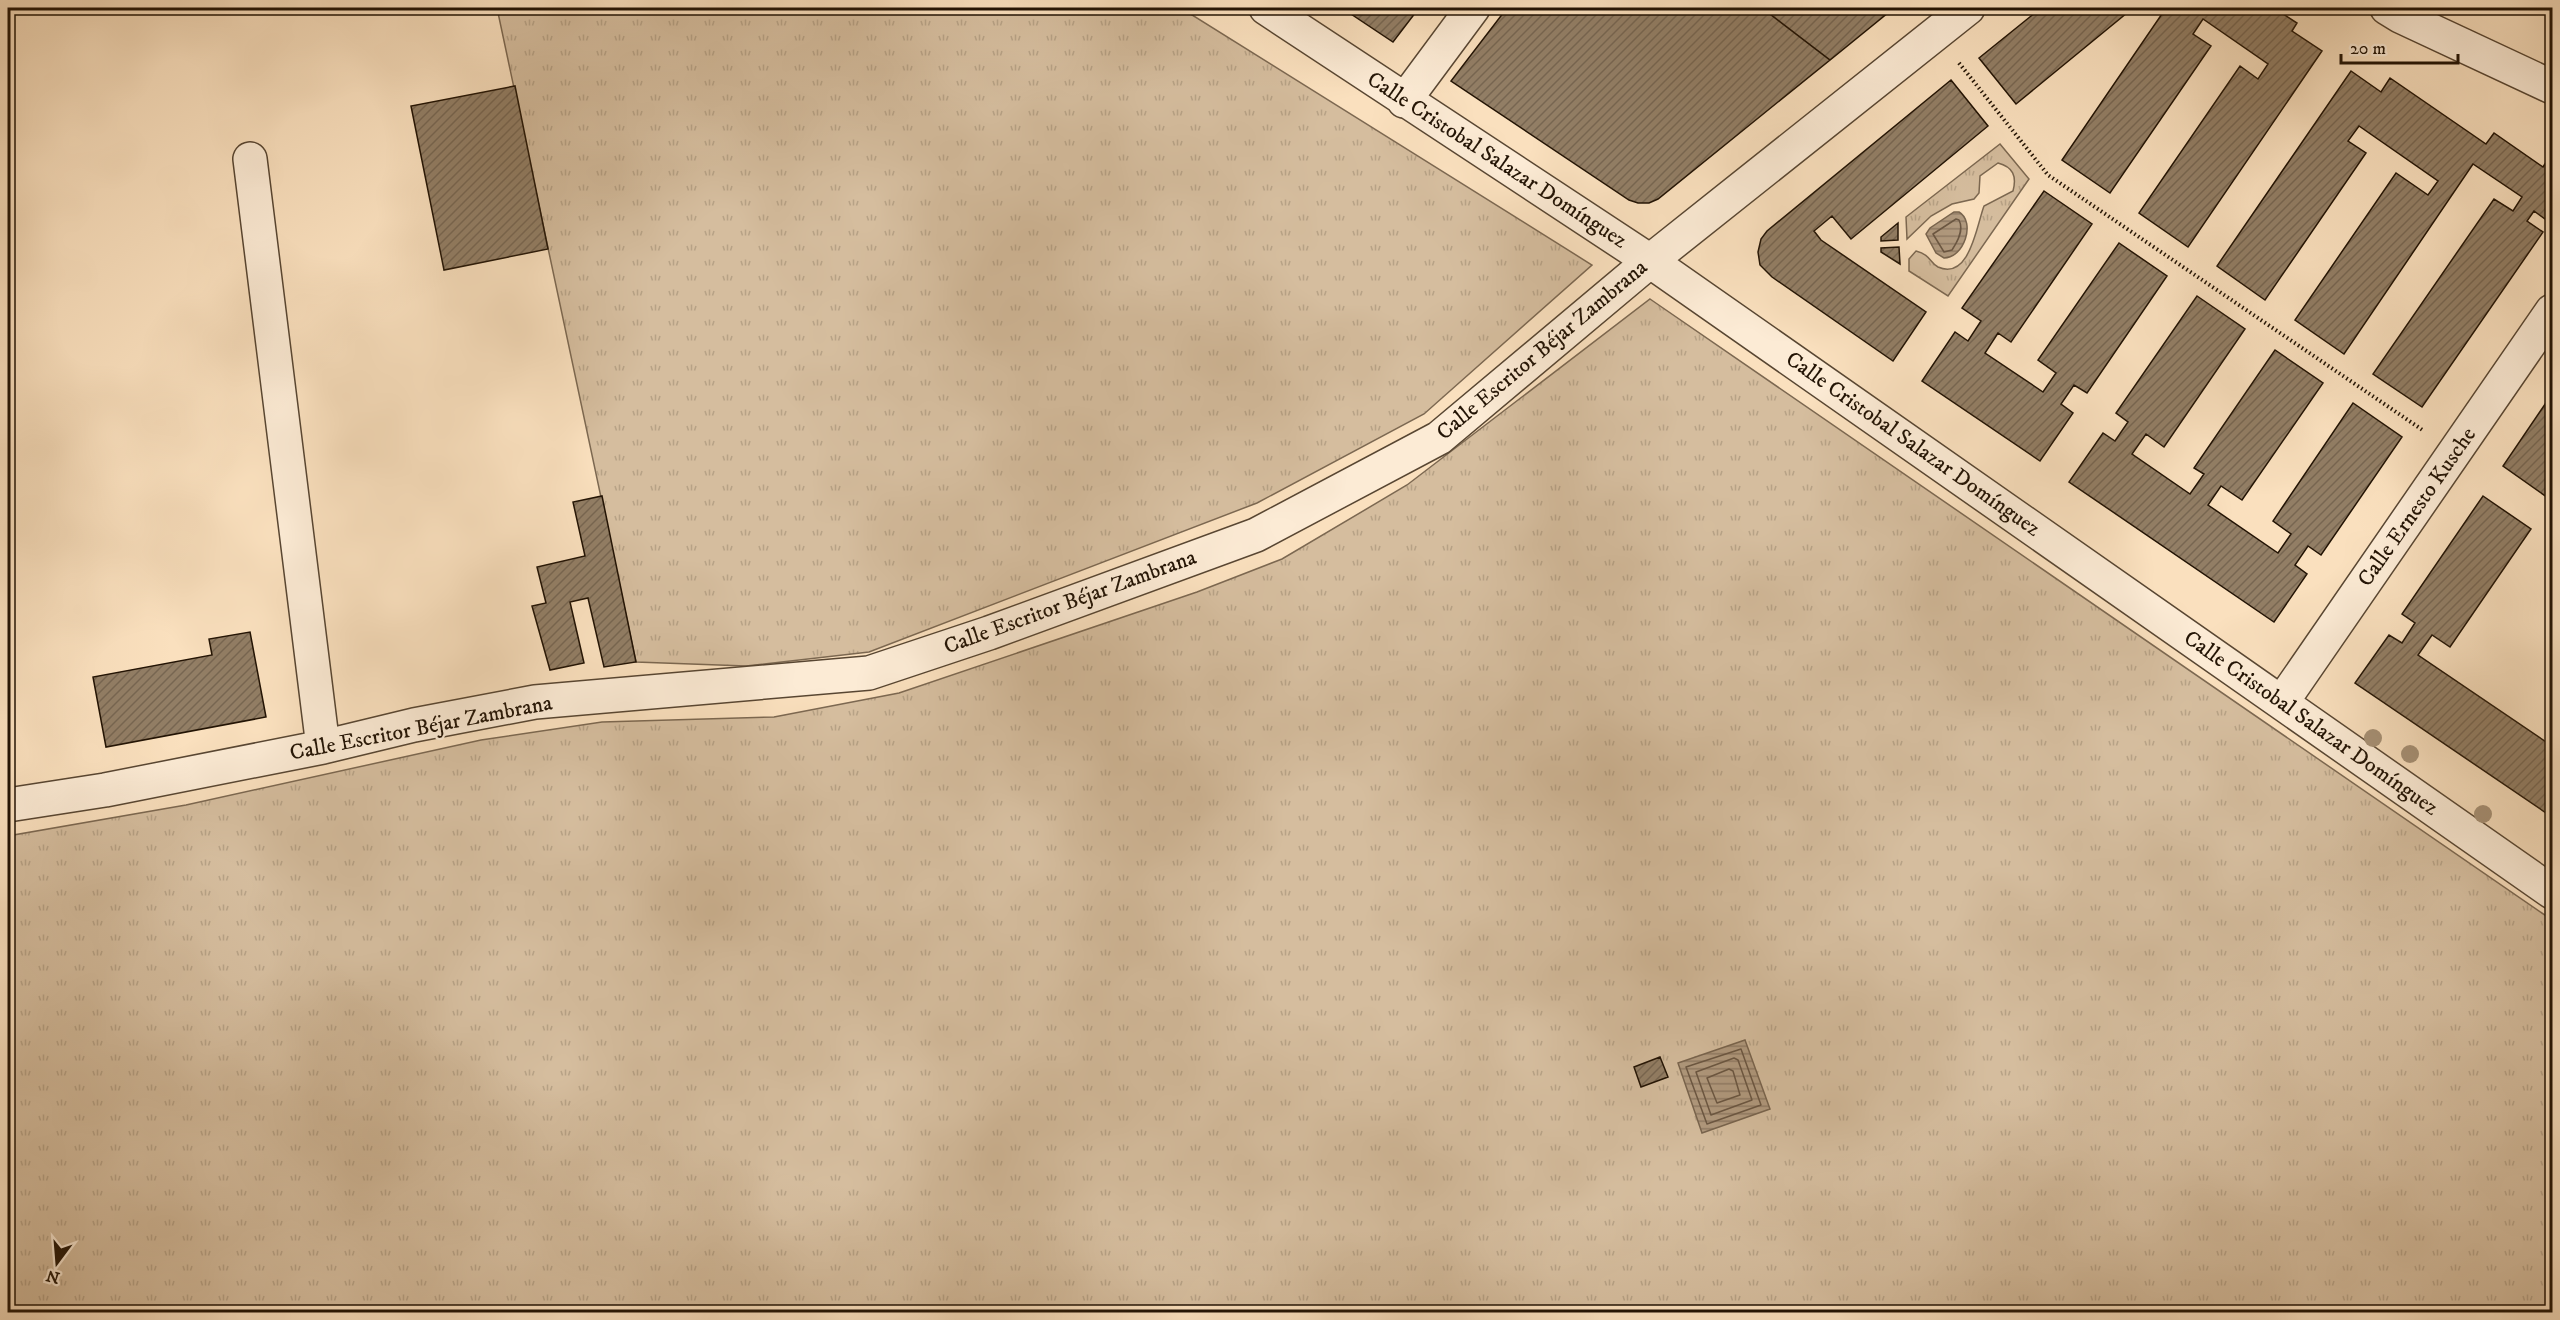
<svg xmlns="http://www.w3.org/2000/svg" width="2560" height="1320" viewBox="0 0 2560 1320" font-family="'IM FELL DW Pica',serif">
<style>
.grass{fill:url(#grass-tufts);stroke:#7c6851;stroke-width:1.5}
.water{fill:url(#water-rules);stroke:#78644e;stroke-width:1.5}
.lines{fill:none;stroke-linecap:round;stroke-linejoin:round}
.shore{stroke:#6a5642;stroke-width:1.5}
.building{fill:url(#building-hatch);stroke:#221304;stroke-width:1.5}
.minor-casing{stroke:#584632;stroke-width:36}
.path{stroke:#221304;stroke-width:4;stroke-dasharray:1.5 3;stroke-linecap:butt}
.minor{stroke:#fcebd5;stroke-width:33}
.tree{fill:#a69075}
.labels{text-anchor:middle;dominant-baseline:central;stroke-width:4.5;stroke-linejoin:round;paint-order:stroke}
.street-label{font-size:22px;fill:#221304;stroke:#fcebd5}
</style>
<defs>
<pattern id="grass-tufts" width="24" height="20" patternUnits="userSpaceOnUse" patternTransform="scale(1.5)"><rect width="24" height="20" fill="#d5bd9e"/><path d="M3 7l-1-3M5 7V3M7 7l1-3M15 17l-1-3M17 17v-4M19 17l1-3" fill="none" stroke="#b7a286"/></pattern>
<pattern id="water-rules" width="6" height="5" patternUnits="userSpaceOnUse" patternTransform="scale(1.5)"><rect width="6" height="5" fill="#b19a7f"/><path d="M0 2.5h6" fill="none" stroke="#907c66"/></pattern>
<pattern id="building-hatch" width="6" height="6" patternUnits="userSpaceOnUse" patternTransform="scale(1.5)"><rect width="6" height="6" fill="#927e65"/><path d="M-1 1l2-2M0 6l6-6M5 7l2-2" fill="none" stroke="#776651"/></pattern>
</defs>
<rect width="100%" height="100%" fill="#fae0be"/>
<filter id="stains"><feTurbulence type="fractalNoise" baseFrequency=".00333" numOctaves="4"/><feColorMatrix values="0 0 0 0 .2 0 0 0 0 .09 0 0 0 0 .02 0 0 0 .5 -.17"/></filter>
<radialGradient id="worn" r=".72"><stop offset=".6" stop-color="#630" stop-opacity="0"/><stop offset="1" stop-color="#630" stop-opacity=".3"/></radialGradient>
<path class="grass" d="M497,8h684l411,257 -168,149 -167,89 -388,149 -123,14 -110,-4z
M2000,144l29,35 -81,117 -39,-25v-12l7,-8c15,4 13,11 22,16 32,14 39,-43 46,-61l29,-15c4,-15 0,-24 -15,-28l-18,13 -1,17 -5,6 -22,5 -21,12 -24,23 -1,-22z
M1650,299l902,621v392h-2544v-476l178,-31 295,-65 121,-18 172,-5 125,-24 298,-101 85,-33 125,-74z"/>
<path class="water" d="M1954,212h5c17,10 5,46 -15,46l-8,-5 -10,-19 4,-6z
M1745,1040l25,69 -68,24 -24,-70z"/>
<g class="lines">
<path class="shore" d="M1956,219l3,1c5,10 -1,21 -7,30l-8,2 -11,-18z
M1741,1049l20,56 -54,19 -21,-57z
M1734,1058l4,2 14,40 -41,15 -15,-43z
M1729,1069l4,2 7,24 -23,8 -10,-25z"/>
</g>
<path class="building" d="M1342,8h77l-26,34z
M1507,8h255l68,52 -172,139 -9,4h-11l-9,-3 -178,-119z
M1762,8h132l-64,52z
M2041,8h92l-117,96 -37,-46z
M2166,8h108l23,15 -5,8 30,20 -134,196 -49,-34 101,-147 18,13 10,-15 -65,-45 -10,15 18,12 -101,147 -48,-33z
M2351,71l30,21 9,-14 96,66 8,-11 49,34 9,-14v64l-3,5 -15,-11 -7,10 16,11 -121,175 -49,-33 121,-175 19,12 9,-14 -49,-33 -129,190 -49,-34 101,-147 32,22 10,-14 -79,-55 -11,15 18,12 -101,147 -48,-34z
M1951,80l37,46 -137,113 -19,-23 -18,15 7,9 105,72 -33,49 -121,-84 -12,-12 -2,-13 3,-13 6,-8z
M515,86l33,163 -104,21 -33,-164z
M2044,191l48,33 -81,118 -13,-9 -13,20 58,39 13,-19 -18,-13 81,-117 48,33 -80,117 -13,-8 -13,19 12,9 -33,48 -118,-80 33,-49 13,9 13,-20 -19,-13z
M1898,223v17l-17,1v-4z
M1899,247l1,17 -19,-12v-4z
M2197,296l48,33 -81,118 -18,-13 -14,20 58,40 14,-20 -10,-6 81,-118 48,33 -81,117 -21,-14 -13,19 70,48 13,-19 -18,-13 80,-118 49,34 -81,118 -13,-9 -13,19 12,9 -33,48 -205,-140 34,-49 12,8 13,-19 -12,-9z
M2552,394v104l-1,2 -48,-34z
M602,496l34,166 -32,5 -16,-69 -18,4 14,61 -34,7 -18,-64 14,-3 -9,-36 48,-11 -12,-54z
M2483,496l48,33 -81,118 -18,-12 -14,20 134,91v71l-197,-134 34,-48 13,8 13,-20 -13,-9z
M250,632l16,85 -160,30 -13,-70 119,-22 -3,-16z
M1660,1057l8,20 -27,10 -7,-20z"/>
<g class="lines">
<defs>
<path id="minor" d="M1266,8l384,253 902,631
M2387,8l13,8 152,71
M1404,101l69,-93
M250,159l73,588
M2282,702l270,-391
M8,805l97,-15 218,-43 91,-22 121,-23 334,-29 120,-40 267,-98 183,-97 211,-177 318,-253"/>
</defs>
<use href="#minor" class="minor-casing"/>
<path class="path" d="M1959,63l89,112 376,256"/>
<use href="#minor" class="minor"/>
</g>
<g class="tree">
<circle cx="2373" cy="738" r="9"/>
<circle cx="2410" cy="754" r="9"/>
<circle cx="2483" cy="814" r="9"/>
</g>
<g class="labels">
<g class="street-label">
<text transform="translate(1497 160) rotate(33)">Calle Cristobal Salazar Domínguez</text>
<text transform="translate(1542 350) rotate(-40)">Calle Escritor Béjar Zambrana</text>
<text transform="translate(1913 444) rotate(35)">Calle Cristobal Salazar Domínguez</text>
<text transform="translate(2417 507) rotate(-55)">Calle Ernesto Kusche</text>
<text transform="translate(1070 602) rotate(-20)">Calle Escritor Béjar Zambrana</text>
<text transform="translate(2311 723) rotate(35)">Calle Cristobal Salazar Domínguez</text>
<text transform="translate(421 728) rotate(-11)">Calle Escritor Béjar Zambrana</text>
</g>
</g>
<rect width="2560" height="1320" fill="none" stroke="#fae0be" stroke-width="30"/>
<rect x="9" y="9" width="2542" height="1302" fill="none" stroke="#221304" stroke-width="3"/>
<rect x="15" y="15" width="2530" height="1290" fill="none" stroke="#221304" stroke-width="1.5"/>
<g transform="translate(57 1263) rotate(196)" stroke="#fcebd5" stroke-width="4.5" paint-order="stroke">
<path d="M0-4.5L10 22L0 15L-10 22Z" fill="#221304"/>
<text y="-9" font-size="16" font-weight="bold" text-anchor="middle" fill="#221304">N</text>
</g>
<path d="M2341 54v9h117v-9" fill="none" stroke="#221304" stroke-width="3"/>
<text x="2350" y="54" font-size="18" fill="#221304" stroke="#fcebd5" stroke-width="4.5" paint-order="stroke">20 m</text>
<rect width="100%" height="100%" filter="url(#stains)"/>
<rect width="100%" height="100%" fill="url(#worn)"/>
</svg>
